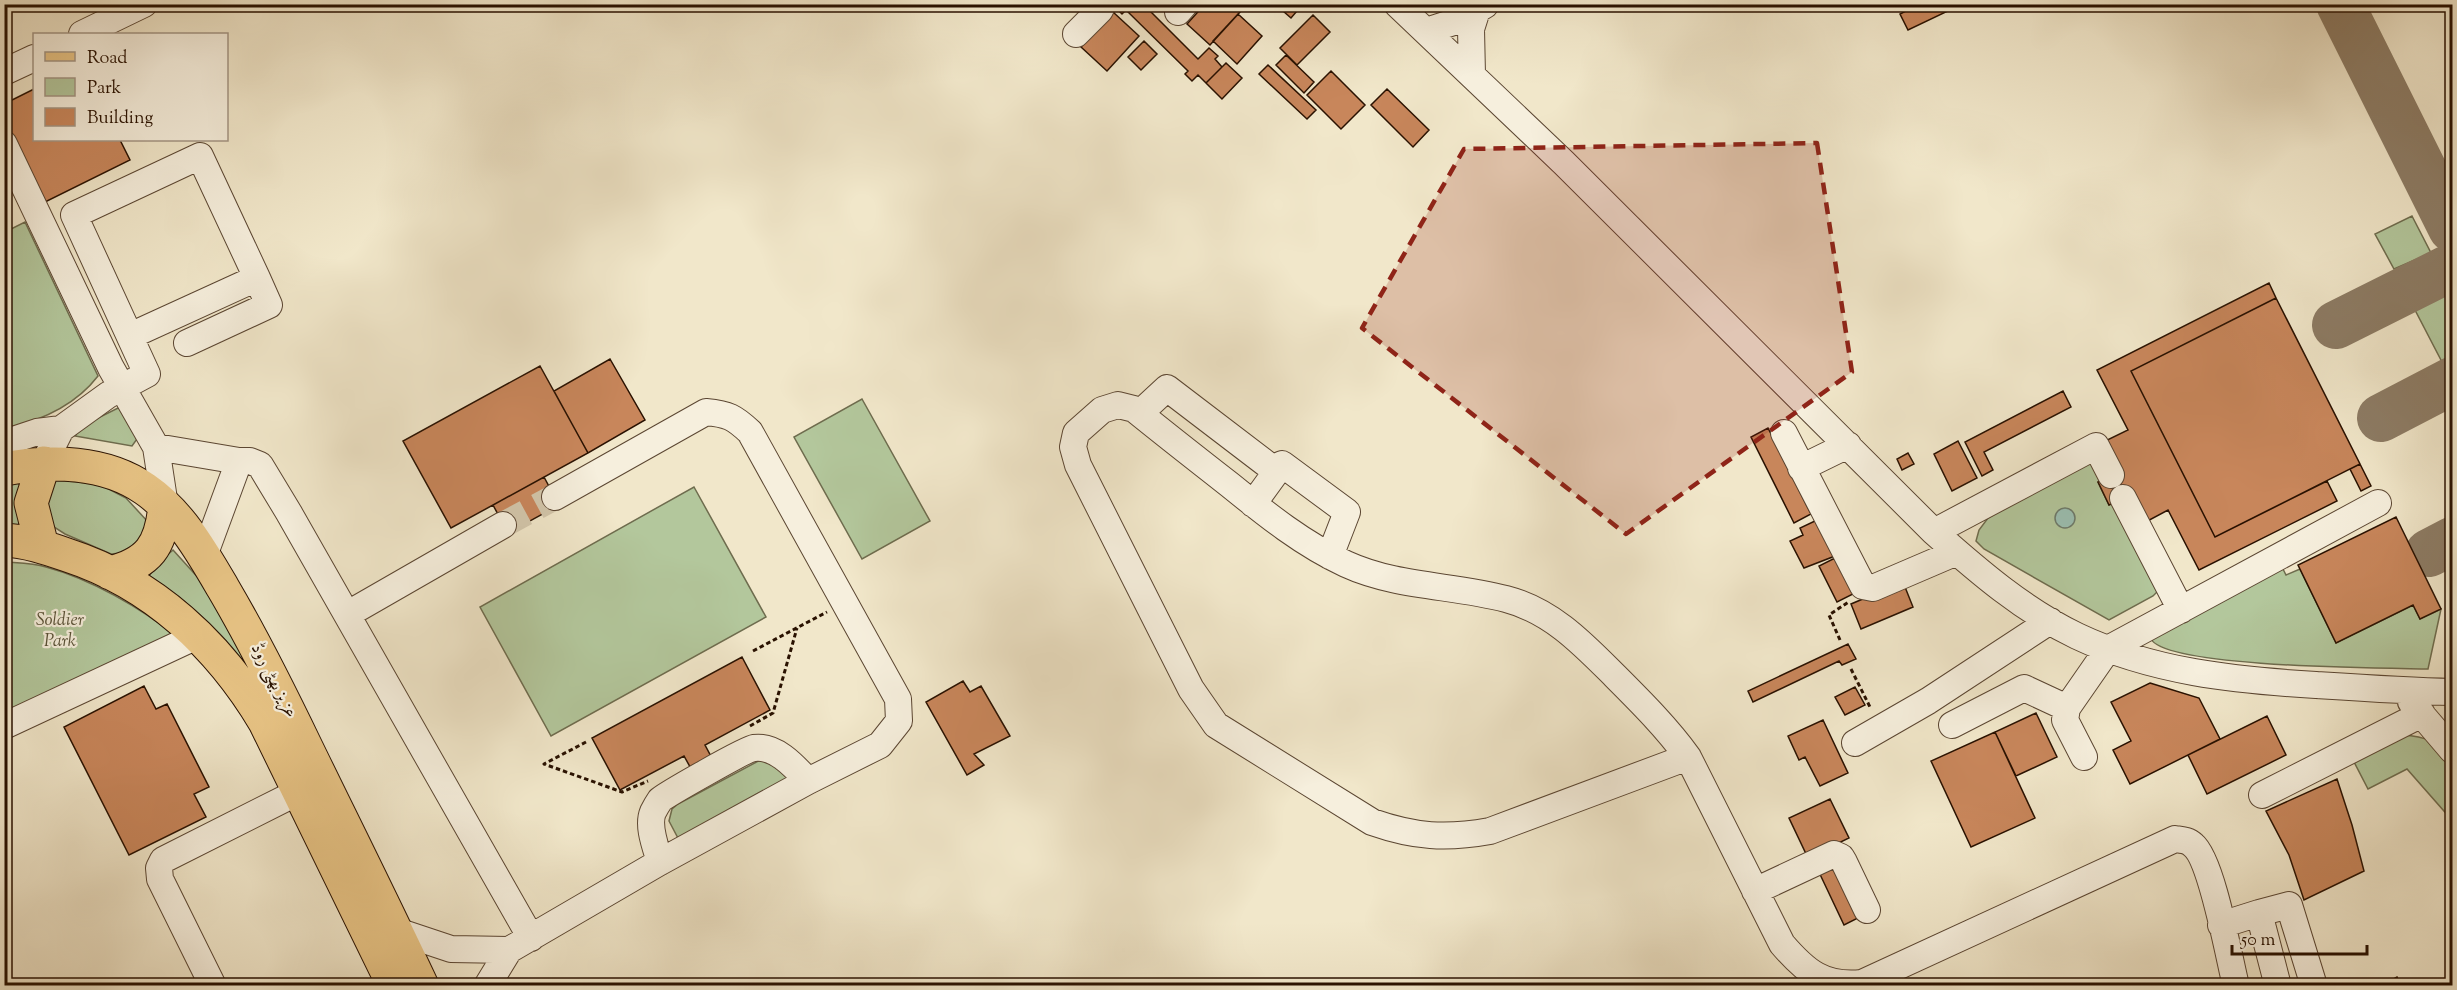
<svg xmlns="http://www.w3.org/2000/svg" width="2457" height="990" viewBox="0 0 2457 990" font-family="'Sorts Mill Goudy',Amiri,serif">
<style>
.green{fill:#b3c79c;stroke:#6e6c4e;stroke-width:1.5}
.water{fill:#9bc0b3;stroke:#6d7a6b;stroke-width:1.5}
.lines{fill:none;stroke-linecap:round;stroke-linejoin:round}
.taxiway{stroke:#8d7c65;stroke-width:48}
.building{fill:#c8865b;stroke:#291100;stroke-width:1.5}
.minor-tunnel{stroke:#d3c7ac;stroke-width:26;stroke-dasharray:26 13;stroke-linecap:butt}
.minor-casing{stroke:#5b4632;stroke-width:28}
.major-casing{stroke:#291100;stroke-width:35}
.path{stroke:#291100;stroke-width:3;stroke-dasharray:4.5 3;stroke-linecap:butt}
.minor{stroke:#f6efdd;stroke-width:26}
.major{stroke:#e8c485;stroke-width:33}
.marked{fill:#8f2418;fill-opacity:0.2;stroke:#8f2418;stroke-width:4.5;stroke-dasharray:12 8;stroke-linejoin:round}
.labels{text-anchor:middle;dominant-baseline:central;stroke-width:4.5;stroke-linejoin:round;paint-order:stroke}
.park-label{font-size:18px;font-style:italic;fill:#595137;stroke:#f6efdd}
.street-label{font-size:18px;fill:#291100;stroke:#f6efdd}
</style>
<rect width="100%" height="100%" fill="#f1e7ca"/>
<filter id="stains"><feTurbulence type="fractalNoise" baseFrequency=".00333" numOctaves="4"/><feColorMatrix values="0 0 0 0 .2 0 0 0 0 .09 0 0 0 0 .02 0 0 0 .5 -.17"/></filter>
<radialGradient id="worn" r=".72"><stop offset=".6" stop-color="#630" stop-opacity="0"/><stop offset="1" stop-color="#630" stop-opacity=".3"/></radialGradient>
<path class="green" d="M2412,216l19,37 -37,16 -19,-35z
M25,222l73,154c-23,30 -58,45 -93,53v-197z
M2451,289l1,4v63l-10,6 -28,-54z
M862,399l68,122 -68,38 -68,-122z
M120,407l17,32 -5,7 -57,-10 7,-10z
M2087,458l19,20 -8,4 11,23 11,-5 37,83v9l-4,4 -44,24 -125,-71 -8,-8 3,-11 9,-12z
M17,480c8,11 6,36 1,48l-13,-1v-45z
M56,480l43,4 27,14 23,25v13l-27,17 -11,1 -46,-20 -11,-7 -9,-22 5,-19z
M694,487l72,130 -215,119 -71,-129z
M173,550l29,32 54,97c-29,-43 -63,-74 -107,-103l7,-11z
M2279,561l7,14 14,-6 36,74 77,-38 7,14 21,-10 -13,60c-39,-1 -262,-1 -277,-30z
M5,562c13,1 28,1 41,5 45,12 95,41 131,70l-172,84z
M2402,735c31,2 31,7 50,30l-1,54 -44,-50 -39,20 -15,-29z
M764,758l23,18 1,4 -109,60 -10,-19 3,-12 6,-5z"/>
<path class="water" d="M2055 518a10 10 0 1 1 20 0a10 10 0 1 1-20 0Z"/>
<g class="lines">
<path class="taxiway" d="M2340,4l112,224
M2336,325l116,-58
M2381,418l71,-37
M2429,553l23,-12"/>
</g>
<path class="building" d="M1116,4h27l55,55 11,-11 9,8 -3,3 7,8 -16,16 -8,-8 -6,6 -7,-7 3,-3 -62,-61 -4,4 -8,-8z
M1205,4h26l9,8 -30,33 -23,-21z
M1275,4h28l-12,14z
M1905,4h40l3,7 -40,19 -8,-16 8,-4z
M1113,12l26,24 -32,35 -26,-24z
M1238,14l24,22 -25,28 -24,-23z
M1313,15l17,17 -33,33 -17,-17z
M1144,41l13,13 -16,16 -13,-13z
M1286,55l28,27 -10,11 -28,-28z
M1226,63l16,15 -20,21 -16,-16z
M1268,65l48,45 -9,9 -48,-45z
M1331,71l34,34 -24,24 -34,-34z
M34,89v51h86l10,20 -91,45 -35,-71v-30z
M1387,89l42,41 -16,17 -42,-42z
M2269,283l7,15 -145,73 84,166 112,-56 10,20 -138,69 -31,-60 -26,14 -14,-28 -19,9 -11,-23 18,-9 -15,-30 27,-13 -31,-60z
M2276,298l84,166 -145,73 -84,-166z
M610,359l35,61 -57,33 -34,-62z
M540,366l48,87 -137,75 -48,-87z
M2063,391l8,16 -87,45 9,18 -11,6 -17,-34z
M1768,428l43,86 -17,9 -43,-86z
M1958,441l19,37 -25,13 -18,-37z
M1908,453l6,11 -12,6 -5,-11z
M2360,464l11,22 -10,5 -11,-22z
M544,477l15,28 -51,28 -15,-28z
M2396,517l45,92 -21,10 -7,-14 -77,38 -38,-78z
M1817,520l18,36 -31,12 -14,-27 13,-6 -3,-7z
M1835,558l18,36 -16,8 -18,-36z
M1903,582l10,25 -52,22 -10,-25z
M1848,644l8,15 -14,6 -3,-4 -86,41 -5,-11z
M742,657l28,53 -65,35 9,17 -20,12 -10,-18 -64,34 -28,-52z
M963,681l7,11 11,-6 29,50 -36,18 10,11 -17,10 -41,-73z
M2150,683l49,15 21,41 -90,45 -17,-34 18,-9 -20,-39z
M144,686l12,23 11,-5 42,83 -15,7 12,23 -77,38 -65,-128z
M1855,687l10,18 -20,10 -10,-18z
M2036,713l21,44 -41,19 -21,-44z
M2267,716l19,39 -79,39 -19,-39z
M1823,720l25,53 -28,13 -15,-29 -6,3 -11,-24z
M1995,732l40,86 -64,29 -40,-86z
M2337,779l15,46 12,46 -60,29 -15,-45 -23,-44z
M1830,799l19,39 -41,20 -19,-40z
M1831,862l27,56 -14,7 -27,-57z
M2397,977l4,9h-16l-1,-2z"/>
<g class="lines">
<path class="minor-tunnel" d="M503,525l52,-28"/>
<defs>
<path id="minor" d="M1397,4l167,159 370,369c44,39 89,78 143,104 76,36 157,44 239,49 46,3 91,6 136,7
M1178,12l7,-8
M1426,31l34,-11 25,-15
M82,34l62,-30
M1076,34l24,-24 3,-6
M4,72l30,-14
M1472,75l-1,-46 6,-19
M4,144l107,224 45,79 9,59
M187,343l82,-38 -12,-27
M1140,413l27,-25 110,84
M1784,433l79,153 10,2 84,-36
M4,443l33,-11 24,-3
M156,447l83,14 -35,95
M239,461h11l10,4 29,48 242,425
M44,463l17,-34 47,-34 39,-21 -73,-159 126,-59 57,122 -127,58
M1801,468l47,-23
M2123,498l58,112
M1253,504l29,-40 65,48 -17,44
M1934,532l162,-86 15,29
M348,614l155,-89
M2411,702l41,48
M1952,725l72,-37 43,20
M4,726l195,-91
M1855,743l73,-42 122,-80
M1688,757l-198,74c-44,8 -75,6 -118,-9l-156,-97 -25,-36 -113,-224 -5,-18 3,-14 26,-23 16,-5 16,4c32,26 64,51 96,76 37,30 73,59 116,79 50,23 107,21 160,35 46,12 77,45 109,77 26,26 52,52 73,81l94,187c24,28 42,43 80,39l313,-144c7,1 13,1 18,6 19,15 36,113 43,141
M2084,757l-19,-37 2,-12 41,-59 270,-146
M2262,795l160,-81
M660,862c-4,-14 -13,-36 -7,-50 2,-4 5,-9 7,-12 7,-6 86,-51 94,-52 22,-3 41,19 54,33
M1755,891l79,-37 7,3 3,5 23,48
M2259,913l30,-8 25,81
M2221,925l38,-12 19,73
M397,931l54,18 58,1 -22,36
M509,950l151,-88 148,-81 72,-36 19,-24 -1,-22 -148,-267c-16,-15 -22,-18 -44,-20l-151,85
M213,986l-53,-107 -1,-11 4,-8 137,-69"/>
<path id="major" d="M4,469c46,-9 101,-8 141,20 35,24 57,63 78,99 30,51 56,103 82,157 39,80 79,160 117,241
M4,540c22,1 43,8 63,15 86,28 152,90 198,167l129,264
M42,546l-11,-43 13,-40
M110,573c39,-10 51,-27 55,-67"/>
</defs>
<use href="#minor" class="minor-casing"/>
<use href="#major" class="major-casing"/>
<path class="path" d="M1840,640l-11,-25 21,-14
M753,651l74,-39
M1851,669l20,40
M750,726l23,-13 24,-85
M586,742l-42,22 78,28 26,-11"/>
<use href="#minor" class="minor"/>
<use href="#major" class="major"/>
</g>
<path class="marked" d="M1817,143l35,229 -226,162 -264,-206 102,-179z"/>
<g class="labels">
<g class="park-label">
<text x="60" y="621">Soldier<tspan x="60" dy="21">Park</tspan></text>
</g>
<g class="street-label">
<text transform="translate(273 681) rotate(63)">عزیز بھٹی روڈ</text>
</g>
</g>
<rect width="2457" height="990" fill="none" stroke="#f1e7ca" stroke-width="24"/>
<rect x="6" y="6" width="2445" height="978" fill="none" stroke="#291100" stroke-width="3"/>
<rect x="12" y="12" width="2433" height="966" fill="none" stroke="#291100" stroke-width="1.5"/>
<rect x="33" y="33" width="195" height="108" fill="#f6efdd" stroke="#a49685" stroke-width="1.5"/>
<rect x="45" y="52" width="30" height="9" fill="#e8c485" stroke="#a49685" stroke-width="1.5"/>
<text x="87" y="63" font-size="18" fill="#291100">Road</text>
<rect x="45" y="78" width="30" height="18" fill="#b3c79c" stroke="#a49685" stroke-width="1.5"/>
<text x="87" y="93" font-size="18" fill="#291100">Park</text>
<rect x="45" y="108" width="30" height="18" fill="#c8865b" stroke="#a49685" stroke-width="1.5"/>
<text x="87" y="123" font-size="18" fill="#291100">Building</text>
<path d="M2232 945v9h135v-9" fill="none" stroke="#291100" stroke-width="3"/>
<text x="2241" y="945" font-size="18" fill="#291100" stroke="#f6efdd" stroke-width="4.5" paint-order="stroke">50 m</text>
<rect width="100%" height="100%" filter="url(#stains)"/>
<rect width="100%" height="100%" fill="url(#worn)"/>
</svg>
